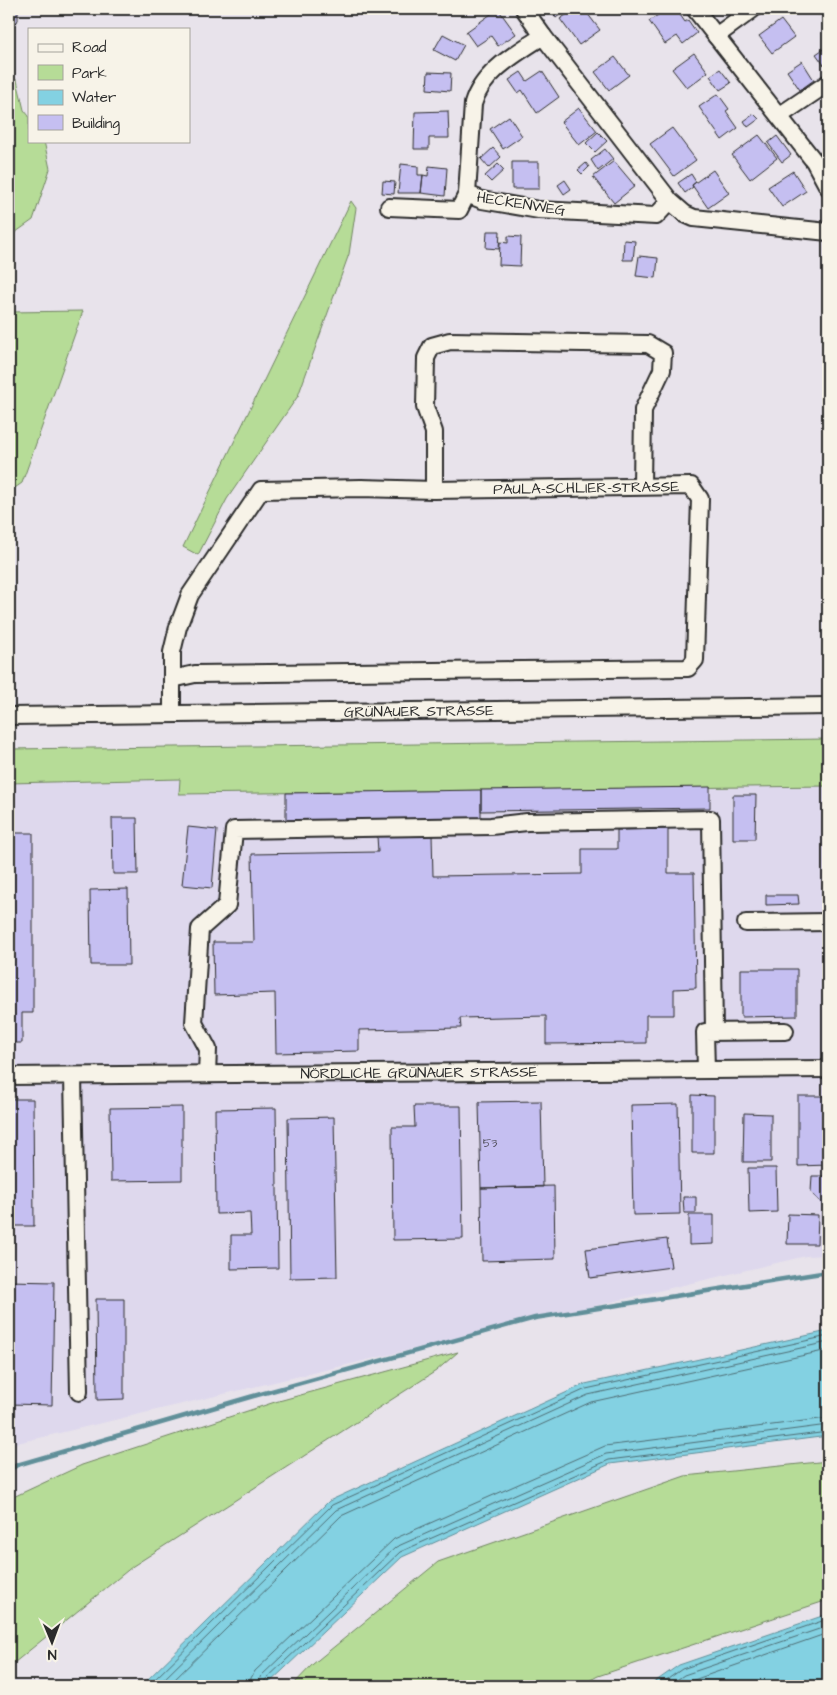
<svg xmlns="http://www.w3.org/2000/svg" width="837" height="1695" viewBox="0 0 837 1695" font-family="'Architects Daughter',sans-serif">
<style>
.built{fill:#ded8ed}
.green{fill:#b6dc97;stroke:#708461}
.water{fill:#83d1e2;stroke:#608f99}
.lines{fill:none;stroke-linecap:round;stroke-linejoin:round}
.shore{stroke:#4e6d74;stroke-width:1}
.stream{stroke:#608f99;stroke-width:4.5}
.building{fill:#c5bff1;stroke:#2b2b2b}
.minor-casing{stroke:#2b2b2b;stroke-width:20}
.minor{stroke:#f7f3e8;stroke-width:16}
.labels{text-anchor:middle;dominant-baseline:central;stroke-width:4;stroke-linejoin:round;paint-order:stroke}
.number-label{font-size:12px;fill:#52505c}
.street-label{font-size:15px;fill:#2b2b2b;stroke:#f7f3e8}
</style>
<rect width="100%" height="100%" fill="#e8e3eb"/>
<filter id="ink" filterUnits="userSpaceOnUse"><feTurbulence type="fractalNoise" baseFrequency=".02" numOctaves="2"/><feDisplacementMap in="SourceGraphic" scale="10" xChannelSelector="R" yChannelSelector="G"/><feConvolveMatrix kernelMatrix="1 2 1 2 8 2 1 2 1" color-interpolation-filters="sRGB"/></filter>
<g filter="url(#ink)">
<path class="built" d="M181,779l-1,15 648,-9v470l-22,1 -797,189v-662z"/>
<path class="green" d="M9,80h8l7,30 5,6v25h15l6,28 -17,51 -24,17z
M351,201l5,7 -7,46 -51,142 -71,103 -29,56 -15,-8z
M83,311l-61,172 -13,9v-180z
M828,739v47l-649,8 1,-15 -171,4v-34z
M458,1352l-22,19 -303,195 -124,101v-168l73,-34 193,-63z
M828,1461v139l-230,76 -19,10h-287l21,-22 125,-102 247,-86z"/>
<path class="water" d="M828,1331v105l-218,28 -208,93 -136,129h-125l188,-185 256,-117z
M828,1614v72h-179l30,-21z"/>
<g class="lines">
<path class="shore" d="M148,1686l184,-181 254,-116 242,-53
M157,1686l179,-176 252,-115 240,-53
M168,1686l173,-170 250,-114 237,-52
M250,1686l1,-8 4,-7 139,-132 211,-93 223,-28
M257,1686l1,-5 3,-5 135,-129 210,-93 222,-29
M263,1686l2,-6 135,-128 209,-92 219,-28
M658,1686l24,-17 146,-50
M668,1686l16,-11 144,-49
M681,1686l7,-4 140,-49"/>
<path class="stream" d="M9,1470l8,-5 233,-68 285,-79 293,-46"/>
</g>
<path class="building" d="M9,9h9v11l-9,11z
M498,9l18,25 -18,12 -7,-10 -15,10 -10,-14z
M556,9h11l-11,9 -4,-5z
M575,9h9l16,21 -21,15 -19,-26z
M667,9h9l9,13 3,-2 9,13 -14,11 -6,-8 -12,8 -16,-23z
M814,9h13l-9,6z
M781,20l13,17 -22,16 -13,-17z
M443,34l21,11 -9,16 -21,-11z
M828,46v16l-4,3 -8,-11z
M694,53l14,19 -21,16 -15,-19z
M615,57l14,18 -20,15 -14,-18z
M802,61l12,19 -14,10 -13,-19z
M720,69l11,14 -11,7 -10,-14z
M542,71l17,26 -22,16 -15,-23 -4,3 -9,-13 12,-8 6,9z
M428,72l23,1 -1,18 -23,-2z
M718,94l11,15 -3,2 12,17 -16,12 -23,-33z
M579,108l18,23 -18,14 -18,-23z
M448,111l1,27h-20v11h-15l1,-37z
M754,114l5,5 -11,8 -4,-6z
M509,116l13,20 -19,13 -13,-20z
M672,128l24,32 -22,16 -24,-32z
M598,132l9,9 -12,11 -9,-9z
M759,135l18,23 -27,21 -18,-24z
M777,136l14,19 -9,7 -14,-19z
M493,148l8,9 -12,11 -8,-9z
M605,149l8,10 -15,12 -7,-11z
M614,161l21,25 -21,17 -21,-26z
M512,162h27v27h-27z
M586,163l3,4 -7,7 -4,-4z
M401,164l17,2v9h5l-2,18h-23z
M498,164l6,6 -13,12 -6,-6z
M429,166l18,2 -2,28 -24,-3 2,-18 5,1z
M713,170l16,23 -21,15 -16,-23z
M793,171l13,20 -24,16 -14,-20z
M691,174l5,8 -4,3 1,2 -8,6 -7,-10z
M565,180l6,9 -7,5 -6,-9z
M383,181l12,1 -1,12 -12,-1z
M487,231h13l-1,18 -13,-1z
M508,236l13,1 -1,29 -21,-1 1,-23 8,1z
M624,240l11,1 -2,19h-10z
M639,256l19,2 -2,20 -20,-2z
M710,787v21l-229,3v-21z
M481,790v28l-195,3v-28z
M733,795h23l-1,44h-22z
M112,818h25l1,56h-25z
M188,827l29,3 -5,58 -30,-3z
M668,829v44h26l2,115 -22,1v26h-28v28l-100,1v-28l-86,2 1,10 -102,2v21l-83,2 -1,-60 -61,2 -1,-53h41l-2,-88 126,-2 -1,-16 55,-1 1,41 149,-2v-25h35v-19z
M9,833h24v180h-11v30h-13z
M128,889l1,76h-38l-1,-75z
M766,895h32l1,9 -33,1z
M741,969h56v47l-56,1z
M692,1095l22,1v57h-22z
M798,1096h30v69l-30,1z
M9,1099h24l1,127h-25z
M541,1101l2,86 -62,1 -2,-86z
M678,1104l2,110 -47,1 -2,-110z
M414,1106h47l2,133 -70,1 -1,-113h23z
M182,1107v73l-71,1 -1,-73z
M276,1108l2,160 -47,1v-34h20l-1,-22 -34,1 -1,-105z
M744,1113l27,1v48h-28z
M334,1117l3,160 -47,1 -2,-160z
M748,1168h28l1,44 -28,1z
M812,1176h16v67l-3,-38h-2l-12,-13z
M554,1186l1,73 -73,2 -1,-73z
M683,1197h13v16h-12z
M788,1214l30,1 -1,29h-30z
M689,1215h25v29l-25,1z
M667,1239l4,28 -81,11 -4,-29z
M9,1281l45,1 -2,123 -43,-1z
M96,1299h28v100l-27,1z"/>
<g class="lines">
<defs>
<g id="minor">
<path d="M524,9l19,27"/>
<path d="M695,9l119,152 14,26"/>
<path d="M716,36l37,-27"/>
<path d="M779,116l49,-33"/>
<path d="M670,201l-14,15 -117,-6 -57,-10 -15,-6 6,-90c9,-32 44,-51 70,-68l127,165 15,13 9,4 134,14"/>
<path d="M389,207l70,3 8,-16"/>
<path d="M434,490v-58l-9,-25 1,-49 6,-12 18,-5 198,3 15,9 -1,17 -19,40 -1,76"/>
<path id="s1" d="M172,714v-62l6,-25 12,-32 71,-105 100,-2 73,2 257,-4 9,13 -5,161 -7,8 -493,6 -23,5"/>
<path id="s2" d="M9,716l819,-10"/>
<path d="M746,923l82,-1"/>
<path d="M706,1070l-1,-38 80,-1"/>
<path d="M207,1074l1,-25 -14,-26 6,-94 27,-24 7,-75 257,-4 36,-4 184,-3 3,212"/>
<path id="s3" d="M9,1076l819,-7"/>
<path d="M73,1076l6,316"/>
</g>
</defs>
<use href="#minor" class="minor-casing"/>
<use href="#minor" class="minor"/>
</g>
</g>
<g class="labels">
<g class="number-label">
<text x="490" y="1143">53</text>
</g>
<g class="street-label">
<text transform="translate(521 204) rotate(9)">HECKENWEG</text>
<text stroke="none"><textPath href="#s1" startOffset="574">PAULA-SCHLIER-STRASSE</textPath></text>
<text stroke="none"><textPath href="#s2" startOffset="410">GRÜNAUER STRASSE</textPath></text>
<text stroke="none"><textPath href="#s3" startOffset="410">NÖRDLICHE GRÜNAUER STRASSE</textPath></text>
</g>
</g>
<rect width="837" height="1695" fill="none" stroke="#f7f3e8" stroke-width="30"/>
<rect x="15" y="15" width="807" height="1665" fill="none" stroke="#2b2b2b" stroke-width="2" filter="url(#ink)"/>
<rect x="28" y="28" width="162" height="115" fill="#f7f3e8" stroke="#a5a39c"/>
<rect x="38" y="44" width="25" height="8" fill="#f7f3e8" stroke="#a5a39c"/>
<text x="72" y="52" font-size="15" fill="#2b2b2b">Road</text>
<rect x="38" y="65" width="25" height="15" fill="#b6dc97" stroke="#a5a39c"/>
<text x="72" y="78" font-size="15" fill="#2b2b2b">Park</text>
<rect x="38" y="90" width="25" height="15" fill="#83d1e2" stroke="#a5a39c"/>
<text x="72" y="102" font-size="15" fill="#2b2b2b">Water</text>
<rect x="38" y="115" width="25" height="15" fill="#c5bff1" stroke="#a5a39c"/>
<text x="72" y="128" font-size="15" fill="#2b2b2b">Building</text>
<g transform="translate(52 1642) rotate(179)" stroke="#f7f3e8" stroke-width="4" paint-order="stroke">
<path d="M0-4L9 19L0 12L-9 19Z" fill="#2b2b2b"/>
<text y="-8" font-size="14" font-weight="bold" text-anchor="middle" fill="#2b2b2b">N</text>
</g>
</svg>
